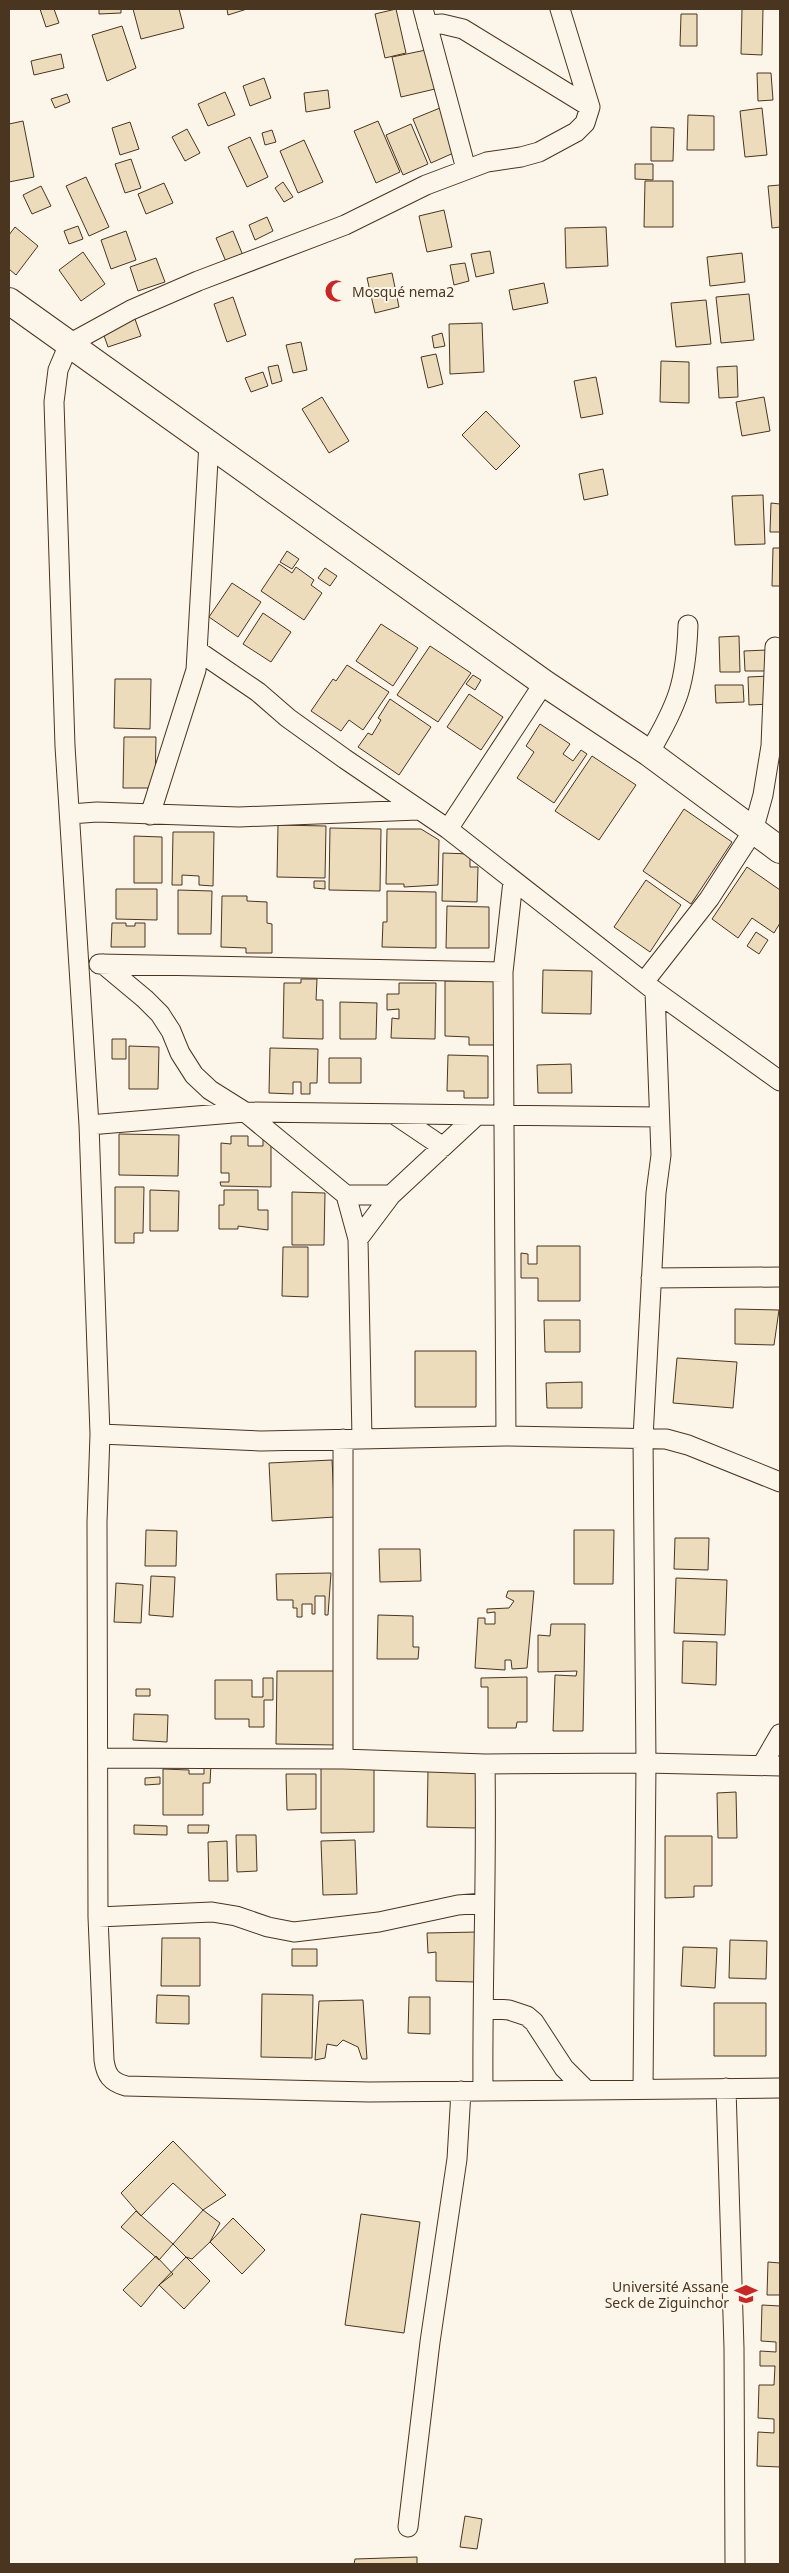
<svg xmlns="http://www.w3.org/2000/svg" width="789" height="2573" viewBox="0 0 789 2573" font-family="'Noto Sans',sans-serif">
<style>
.building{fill:#ecdcbc;stroke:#4a3520}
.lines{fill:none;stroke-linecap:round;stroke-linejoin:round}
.street-casing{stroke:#4a3520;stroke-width:21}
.secondary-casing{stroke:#4a3520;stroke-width:28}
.street{stroke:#fbf6e9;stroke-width:19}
.secondary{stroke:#fbf6e9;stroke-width:26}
.labels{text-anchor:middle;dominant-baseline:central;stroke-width:4;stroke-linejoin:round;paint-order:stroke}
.poi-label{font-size:14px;fill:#4a3520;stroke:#fbf6e9;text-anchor:start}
</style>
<rect width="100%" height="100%" fill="#fbf6e9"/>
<path class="building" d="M40,9h14l5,14 -13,4z
M99,9h22v4l-22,1z
M133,9h46l5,19 -43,11z
M227,9h20l-19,6z
M396,9l10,44 -21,5 -10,-44z
M742,9h21l-1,46 -21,-1z
M681,14h16v32h-17z
M122,26l14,42 -29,13 -15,-46z
M426,50l9,39 -34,8 -9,-40z
M61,54l3,14 -30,7 -3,-14z
M757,73h14l2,27 -15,1z
M264,78l7,20 -21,8 -7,-20z
M328,90l2,18 -24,4 -2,-19z
M225,92l10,23 -27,11 -10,-22z
M67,94l3,8 -15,6 -4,-9z
M440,108l18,43 -27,12 -18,-44z
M762,108l5,47 -22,2 -5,-46z
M688,115l26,1v34h-27z
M23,121l11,56 -25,5v-58z
M378,121l22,51 -24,11 -22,-52z
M130,122l9,27 -19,6 -8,-27z
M411,124l17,40 -25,11 -17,-40z
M651,127l23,1 -1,33h-22z
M187,129l13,24 -15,8 -13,-24z
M272,130l4,12 -11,3 -3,-12z
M250,137l18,40 -21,10 -19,-40z
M304,140l19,42 -25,11 -18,-42z
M131,159l10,29 -16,5 -10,-29z
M635,164h18v16l-18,-1z
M86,177l23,50 -20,9 -23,-50z
M645,181h28v46h-29z
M283,182l10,15 -9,5 -9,-14z
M164,183l9,20 -27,11 -8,-20z
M780,185v42l-8,1 -4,-42z
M41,186l10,20 -19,8 -9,-19z
M444,210l8,37 -25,5 -8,-36z
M267,217l6,14 -18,9 -6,-15z
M78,226l5,13 -14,5 -5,-13z
M15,227l23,19 -22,29 -7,-6v-34z
M606,227l2,39 -42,2 -1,-40z
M126,231l10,29 -25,9 -10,-29z
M233,231l11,27 -17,6 -11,-26z
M490,251l4,22 -18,4 -5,-23z
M83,252l22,32 -24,17 -22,-31z
M742,253l3,29 -35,4 -3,-29z
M156,258l9,24 -27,9 -8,-24z
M465,263l4,18 -15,4 -4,-20z
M392,273l7,34 -24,6 -8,-35z
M544,283l4,20 -35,7 -4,-20z
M749,294l5,46 -33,3 -5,-46z
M233,297l13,38 -19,7 -13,-38z
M706,300l5,44 -35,3 -5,-44z
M135,319l6,17 -33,11 -6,-17z
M482,323l2,49 -34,2 -1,-50z
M442,333l3,13 -11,2 -2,-12z
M301,342l6,28 -14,3 -7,-28z
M436,354l7,30 -15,4 -7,-31z
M661,361l28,1v41l-29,-1z
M278,365l4,16 -10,3 -4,-17z
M737,366l1,31 -19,1 -2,-31z
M263,372l5,14 -17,6 -6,-14z
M596,377l7,37 -22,4 -7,-37z
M322,397l27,44 -20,12 -27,-44z
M764,397l6,34 -28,5 -6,-34z
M486,411l34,35 -24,24 -34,-35z
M603,469l5,26 -24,5 -5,-26z
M763,495l2,49 -30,1 -3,-49z
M771,503l9,1v28h-10z
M773,548h7v38h-8z
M287,551l12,8 -7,10 -12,-7z
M279,564l13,9 4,-6 18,13 -3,5 11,8 -18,27 -43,-29z
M325,568l12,8 -7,10 -12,-8z
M232,583l29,19 -23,35 -29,-20z
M263,613l28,19 -20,30 -28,-18z
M381,624l37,24 -25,38 -37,-25z
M739,636l1,36h-20l-1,-35z
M430,646l41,27 -33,49 -41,-27z
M767,650l1,21h-23l-1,-20z
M347,665l42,27 -26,38 -14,-10 -8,11 -30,-20 22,-32 3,2z
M473,675l8,5 -6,10 -9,-6z
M770,676l1,28 -22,1 -1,-28z
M115,679h36l-1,50 -36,-1z
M715,685h28l1,17 -28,1z
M469,694l34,23 -22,33 -34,-23z
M390,699l41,28 -32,48 -41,-28 10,-14 4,2 9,-15 -3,-2z
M540,724l30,20 -7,10 10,7 8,-11 6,4 -33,49 -37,-25 17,-26 -8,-6z
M124,737h32l-1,51h-32z
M592,756l44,29 -37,55 -44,-29z
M684,809l48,33 -41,62 -48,-33z
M278,825l48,1 -1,52 -48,-1z
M330,828l51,1 -1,62 -51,-1z
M387,829h34l18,11 -1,45 -34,2v-3h-18z
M173,832h41l-1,54 -14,-1v-9l-17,-1v10h-10z
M134,836l28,1v46h-28z
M443,853l27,1v13h8l-1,35 -35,-1z
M747,867l33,23v33l-6,10 -22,-15 -14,20 -26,-19z
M646,880l35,25 -31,47 -36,-25z
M314,881h11v8l-11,-1z
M116,889h41v31l-41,-1z
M178,890l34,1 -1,43h-33z
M387,891l49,1v56l-54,-1 1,-25h4z
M222,896h25v5l20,1v21l5,1v29h-26v-5l-25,-1z
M447,906l42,1v41h-43z
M112,923h14v3h9v-3h10v24h-34z
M756,932l12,8 -9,14 -12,-8z
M543,970l49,1 -1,43 -49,-1z
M301,979h16l-1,21h7v39l-40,-1 1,-55h17z
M445,981h49v64h-25v-8l-24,-1z
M399,983h37l-1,56 -44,-1 1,-20 7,1v-10l-12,1v-16h12z
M340,1002l37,1 -1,36h-36z
M112,1039h14v20h-14z
M129,1046l30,1 -1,42h-29z
M270,1048l48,1 -1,34h-7v11h-9v-12h-8v12l-24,-1z
M448,1055l40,1v42h-24v-7h-17z
M329,1058h32v25h-32z
M571,1064l1,29h-34l-1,-28z
M119,1134l60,1 -1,41 -59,-1z
M231,1136h17v10h15v-10h8v51l-50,-1 -1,-4h9v-9h-8v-30l10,1z
M115,1187h29l-1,46h-9v10h-19z
M150,1190l29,1 -1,40h-28z
M224,1190h34v20h10v20l-30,-4v3h-19v-24h5z
M292,1192l33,1 -1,52h-32z
M537,1246h43v55h-42v-23h-17v-25l7,1v10h9z
M283,1247h25v50l-26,-1z
M735,1309l44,1 -5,35 -39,-1z
M544,1320h36v32h-35z
M415,1351h61v56h-61z
M677,1358l60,4 -4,46 -60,-5z
M582,1382v26h-35l-1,-25z
M332,1460l3,57 -63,4 -3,-58z
M146,1530l31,1 -1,35h-31z
M574,1530h40l-1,54h-39z
M675,1538h34l-1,32 -34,-1z
M379,1549h41l1,32 -41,1z
M331,1573l-3,42h-3v-19h-10v18h-3v-10h-10v13h-5v-9h-4v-8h-16l-1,-26z
M151,1576l24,1 -2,40 -24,-2z
M676,1578l51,2 -2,55 -51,-2z
M116,1583l27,2 -2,38 -27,-1z
M508,1591h26l-7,77 -15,1 -1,-9h-6v10l-30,-2 3,-50h7v6h10v-12l-8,1v-4l22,-1 5,-7 -8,-4z
M378,1615l35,1v31h6l-1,12h-41z
M551,1624h34l-2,107h-30l2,-56 21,1 1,-5 -39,1v-37l12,1z
M683,1641l34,1 -1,43 -34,-2z
M277,1671h59v74l-60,-1z
M527,1677v45h-10l-1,6h-28v-41h-7v-9z
M263,1678h10v22h-9v27h-15v-8h-34v-39h37v17h11z
M136,1689h14v7h-14z
M134,1714l34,1 -1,27 -34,-2z
M204,1764h7l-1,19h-7v32h-40v-46l26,1v4h15z
M321,1764h53v68l-53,1z
M428,1771l50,1 -1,56 -50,-1z
M286,1774h30v35l-29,1z
M160,1777v7l-15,1v-7z
M736,1792l1,46h-19l-1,-45z
M134,1825l33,1v9l-33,-1z
M188,1825h21l-1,8h-20z
M236,1835h20l1,36 -20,1z
M665,1836h47v50h-18v11l-29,1z
M355,1840l2,54 -34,1 -2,-54z
M227,1841l1,40h-19l-1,-39z
M478,1932l-1,50 -41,-1v-29l-8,1 -1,-20z
M162,1938h38v48h-39z
M730,1940l37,1 -1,38 -37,-1z
M683,1947l34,1 -2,40 -34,-2z
M292,1949h25v17h-25z
M262,1994l51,1 -1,63 -51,-1z
M157,1995l32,1v28l-33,-1z
M409,1997h21v37l-22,-1z
M363,2000l4,59h-5l-4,-12 -15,-7 -6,6 -10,-2 -2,14 -10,2 4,-59z
M714,2003h52v53h-52z
M173,2141l53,54 -23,15 -30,-27 -32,33 -20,-23z
M203,2210l17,13 -10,19 -18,17 -6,-2 -13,-13z
M136,2211l37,33 -14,16 -38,-33z
M361,2214l59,8 -16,111 -59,-8z
M233,2218l32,32 -23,24 -32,-32z
M156,2256l17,18 -14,11 -18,22 -18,-17z
M186,2257l24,24 -26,28 -25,-24z
M768,2262l12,1v32h-13z
M762,2305l18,1v161l-23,-1 1,-34 16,1v-14l-16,-1 1,-33h15l1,-19h-15v-15l16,1v-10l-15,-1z
M465,2516l17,3 -5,30 -17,-2z
M417,2557v7h-63l1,-5z"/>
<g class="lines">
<defs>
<path id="street" d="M423,9l43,160
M560,9l30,98 -5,16 -9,9 -37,20 -18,5 -34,5 -61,23 -81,40 -147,56 -67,29 -62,34 -11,26 -4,32 11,344 24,379 11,309 -3,88 1,395 6,143c2,15 7,22 22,26l243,6 411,-4
M427,25l15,-1 21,5 127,78
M198,651l60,41 30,26 57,41 103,70 207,162 125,90
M649,753c29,-49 37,-70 39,-128
M70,814l27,-2 142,5 179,-7
M150,815l46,-145 13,-227
M448,829l96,-146
M99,964l404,8
M103,964l42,35 15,15 11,17 9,22 14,22 16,15 35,22 101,83 12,44 4,199
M644,982l65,-83 44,-68 10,-36 8,-49 4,-99
M397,1116l46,31
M89,1125l156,-13 413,5
M346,1195h45
M358,1239l33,-44 85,-79
M651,1278l129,-1
M100,1434l161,7 245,-5 160,3 22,6 92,37
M506,1436l-3,-464 10,-91
M99,1758l244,1 142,5 161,-1 134,3
M343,1759v-320
M762,1765l18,-31
M98,1917l114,-5 24,4 32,11 26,5 85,-10 79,-17 26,-2
M485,2008l24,2 18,6 7,6 30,46 21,21
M726,2088l8,260 1,216
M643,2089l3,-326 -3,-325 13,-245 5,-38 -6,-164
M483,2090c-1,-108 4,-217 2,-326
M408,2527l22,-185 27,-183 4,-68"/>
<path id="secondary" d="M9,301l535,382 105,70 131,97"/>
</defs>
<use href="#street" class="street-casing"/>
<use href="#secondary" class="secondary-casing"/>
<use href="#street" class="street"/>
<use href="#secondary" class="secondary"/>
</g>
<defs>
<symbol id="mosque-bare" viewBox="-9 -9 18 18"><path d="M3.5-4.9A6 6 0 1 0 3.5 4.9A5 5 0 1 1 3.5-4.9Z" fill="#c62828" stroke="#fbf6e9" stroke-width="2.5" paint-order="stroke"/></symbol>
<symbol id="university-bare" viewBox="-9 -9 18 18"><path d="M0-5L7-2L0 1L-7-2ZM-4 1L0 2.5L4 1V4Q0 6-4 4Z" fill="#c62828" stroke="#fbf6e9" stroke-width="2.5" paint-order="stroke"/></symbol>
</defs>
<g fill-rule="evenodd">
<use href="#mosque-bare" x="320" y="275" width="32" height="32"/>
<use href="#university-bare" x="730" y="2278" width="32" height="32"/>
</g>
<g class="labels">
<g class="poi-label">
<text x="352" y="291">Mosqué nema2</text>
<text x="729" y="2286" text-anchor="end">Université Assane<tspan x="729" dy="16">Seck de Ziguinchor</tspan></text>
</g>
</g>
<rect width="789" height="2573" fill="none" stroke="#4a3520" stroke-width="20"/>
</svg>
